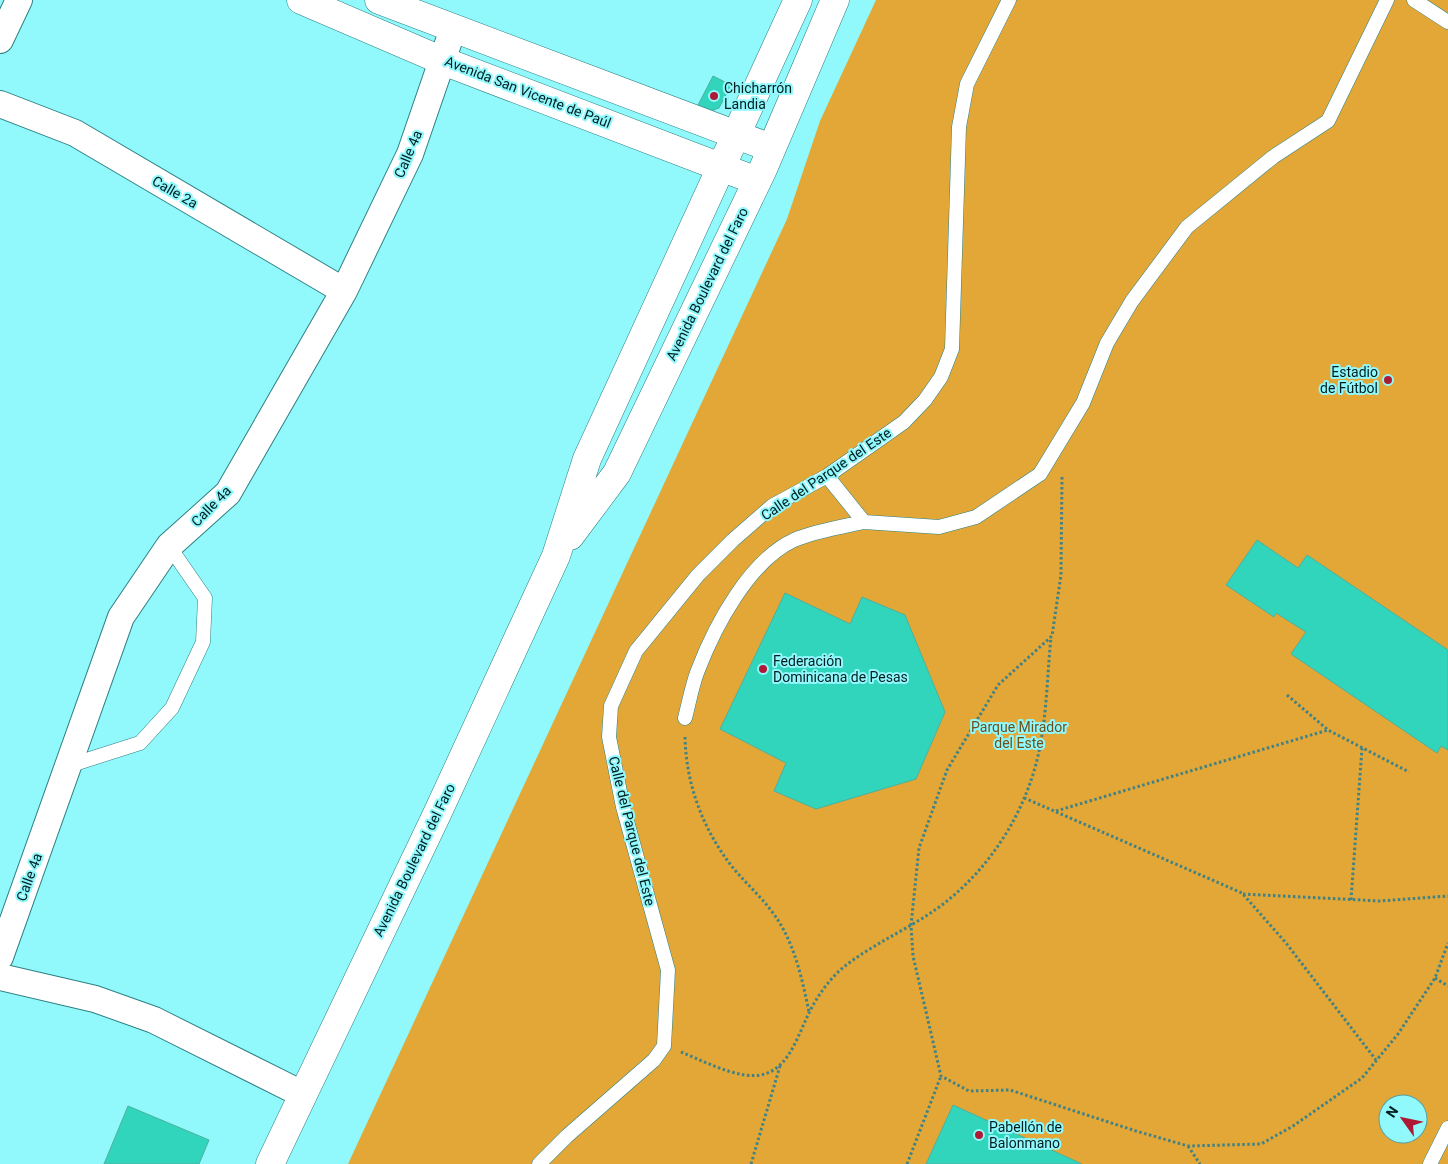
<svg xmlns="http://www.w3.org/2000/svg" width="1448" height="1164" viewBox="0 0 1448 1164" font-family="Roboto,sans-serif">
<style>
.green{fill:#e2a736;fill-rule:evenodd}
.building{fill:#31d5bb;stroke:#4eb09e}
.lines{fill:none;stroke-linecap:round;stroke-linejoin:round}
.service-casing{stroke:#2f8083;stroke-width:15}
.minor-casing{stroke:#2f8083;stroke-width:28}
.tertiary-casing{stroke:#2f8083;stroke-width:29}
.primary-casing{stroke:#2f8083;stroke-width:29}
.path{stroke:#428285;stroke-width:3;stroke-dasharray:2.5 2.5;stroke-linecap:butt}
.service{stroke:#fff;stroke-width:14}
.minor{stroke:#fff;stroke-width:26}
.tertiary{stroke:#fff;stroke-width:28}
.primary{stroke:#fff;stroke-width:28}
.poi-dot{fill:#ae1933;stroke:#91f8fc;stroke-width:2}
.labels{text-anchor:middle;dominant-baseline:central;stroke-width:4;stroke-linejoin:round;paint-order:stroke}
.poi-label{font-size:14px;fill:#001e20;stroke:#91f8fc;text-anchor:start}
.street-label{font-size:14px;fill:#001e20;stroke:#91f8fc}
.park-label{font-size:14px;fill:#6d501b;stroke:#91f8fc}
</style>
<rect width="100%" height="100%" fill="#91f8fc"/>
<path class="green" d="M876,0h572v1164h-1100l439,-945 33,-98zM1388,1104h30v30h-30z"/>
<path class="building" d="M713,76l18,9 -12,23 -8,3 -14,-4z
M1257,540l41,28 9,-13 141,95v100l-7,-4 -4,7 -146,-99 15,-22 -30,-19 -2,4 -48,-32z
M785,593l65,31 12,-27 43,18 40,97 -29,67 -100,30 -42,-18 12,-28 -66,-34z
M953,1105l129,59h-156z
M128,1106l81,34 -10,24h-95z"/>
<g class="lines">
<defs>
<path id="service" d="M1414,0l34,22
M827,476l37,46 75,5 37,-10 64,-43 43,-71 24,-60 25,-42 55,-74 86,-70 55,-36 59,-121
M685,718c4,-15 7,-33 13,-48 17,-44 51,-109 96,-130 22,-9 47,-13 70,-18
M68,766l72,-23 32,-35 31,-66 2,-44 -36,-52
M539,1164l28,-28 87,-76 10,-14 4,-76 -45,-163 -14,-70 2,-31 25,-55 62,-76 35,-35 39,-34 55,-30 77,-54 21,-22 16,-23 11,-28 7,-222 8,-43 42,-84
M1430,1164l18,-36"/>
<path id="minor" d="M0,40l19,-40
M0,104l75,29 269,158
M0,957l121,-340 48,-71 59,-53 116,-202 66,-137 43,-125
M0,977l95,22 59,21 148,74"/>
<path id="tertiary" d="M570,536l47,-63 146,-304 72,-169
M270,1164l167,-350 119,-258 31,-97 211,-459"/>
<path id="primary" d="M301,0l142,61 314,120
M379,0l392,148"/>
</defs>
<use href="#service" class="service-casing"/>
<use href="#minor" class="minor-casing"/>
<use href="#tertiary" class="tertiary-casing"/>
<use href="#primary" class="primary-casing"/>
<path class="path" d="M1062,477l-1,98 -9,61 -54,49 -51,85 -28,78 -8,77 2,31 28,120 28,15 41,-1 126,41 52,15 73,-2 32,-18 69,-48 36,-44 37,-56 13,-35
M1287,695l41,35 81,42
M685,737c1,46 17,90 45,127 13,17 30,31 43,49 21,28 29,65 36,99
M1024,798l218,95 44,50 90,117
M1056,811l272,-81
M1243,894l137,7 68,-5
M1351,900l11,-152
M1435,978l13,8
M681,1052c20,8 43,20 64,23 41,6 50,-34 64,-62 9,-18 21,-35 36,-47 32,-25 71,-40 102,-65 45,-36 78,-89 91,-145 9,-39 9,-80 13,-119
M1188,1146l12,18
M751,1164l29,-98
M907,1164l34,-88"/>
<use href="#service" class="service"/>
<use href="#minor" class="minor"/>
<use href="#tertiary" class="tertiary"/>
<use href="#primary" class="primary"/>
</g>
<g class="poi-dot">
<circle cx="714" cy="96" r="5"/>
<circle cx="1388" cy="380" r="5"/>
<circle cx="763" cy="669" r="5"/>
<circle cx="979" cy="1135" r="5"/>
</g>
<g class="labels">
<g class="poi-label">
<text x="724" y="88">Chicharrón<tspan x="724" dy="16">Landia</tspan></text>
<text x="1378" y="372" text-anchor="end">Estadio<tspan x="1378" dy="16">de Fútbol</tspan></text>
<text x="773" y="661">Federación<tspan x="773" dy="16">Dominicana de Pesas</tspan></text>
<text x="989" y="1127">Pabellón de<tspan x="989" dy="16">Balonmano</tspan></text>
</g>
<g class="street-label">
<text transform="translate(528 92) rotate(21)">Avenida San Vicente de Paúl</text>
<text transform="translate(408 154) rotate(-67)">Calle 4a</text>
<text transform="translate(175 192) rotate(30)">Calle 2a</text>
<text transform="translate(707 284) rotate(-64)">Avenida Boulevard del Faro</text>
<text transform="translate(826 474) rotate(-34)">Calle del Parque del Este</text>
<text transform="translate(211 506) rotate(-46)">Calle 4a</text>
<text transform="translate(632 831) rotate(76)">Calle del Parque del Este</text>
<text transform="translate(414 860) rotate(-64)">Avenida Boulevard del Faro</text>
<text transform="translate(29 877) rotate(-70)">Calle 4a</text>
</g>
<g class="park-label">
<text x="1019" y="727">Parque Mirador<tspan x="1019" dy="16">del Este</tspan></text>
</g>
</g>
<g transform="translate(1403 1119) rotate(303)"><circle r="24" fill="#91f8fc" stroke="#57a1a4"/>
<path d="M0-4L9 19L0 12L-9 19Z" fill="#ae1933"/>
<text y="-8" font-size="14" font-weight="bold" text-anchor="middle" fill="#001e20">N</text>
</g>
</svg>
